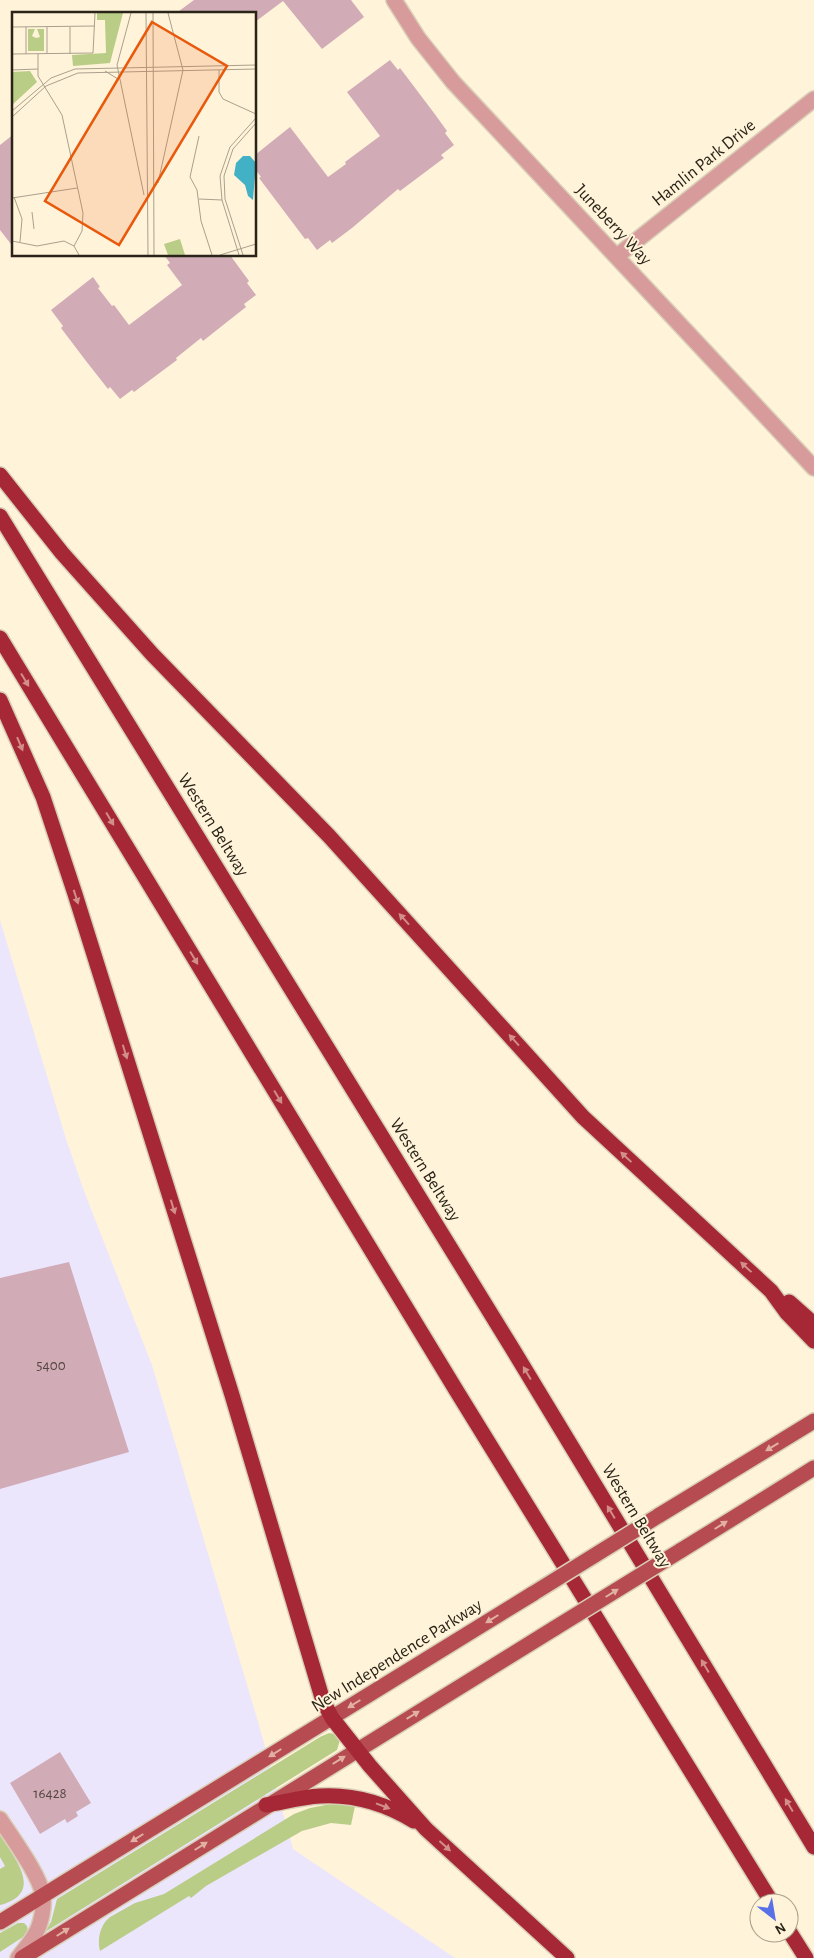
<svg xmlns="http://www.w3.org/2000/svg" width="814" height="1958" viewBox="0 0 814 1958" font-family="'Alegreya Sans',sans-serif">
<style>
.commercial{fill:#ece6fc}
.green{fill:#b9cd87}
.building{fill:#d1acb7}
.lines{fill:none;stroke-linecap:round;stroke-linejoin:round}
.minor-casing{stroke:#d9ceb7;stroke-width:18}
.major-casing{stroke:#d9ceb7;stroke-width:18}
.highway-casing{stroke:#d9ceb7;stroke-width:18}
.minor{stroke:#d89b9b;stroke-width:15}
.major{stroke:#b64c51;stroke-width:15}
.highway{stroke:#a62837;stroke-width:15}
.major-bridge-casing{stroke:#d9ceb7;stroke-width:18;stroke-linecap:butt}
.major-bridge{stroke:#b64c51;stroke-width:15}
.oneway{fill:#d28e88}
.oneway2{fill:#e2b0a3}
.labels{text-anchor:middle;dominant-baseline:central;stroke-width:4;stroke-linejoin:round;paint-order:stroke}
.number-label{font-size:15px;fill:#544640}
.street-label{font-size:18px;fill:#2a2418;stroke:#fff3da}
.inset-road{fill:none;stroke:#aaa08c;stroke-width:1}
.view{fill:#e8590c;fill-opacity:0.15;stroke:#e8590c;stroke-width:2.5}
.inset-edge{fill:none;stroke:#2a2418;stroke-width:2.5}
</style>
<rect width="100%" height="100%" fill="#fff3da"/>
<path class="commercial" d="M0,920l66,219 18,52 68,174 107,360 34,124 162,109h-455z"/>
<path class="green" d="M329,1733l6,1 5,6 -3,10 -292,182 6,-10 6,-23 263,-162z
M331,1804l24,2 -4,19 -20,-2 -29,8 -96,55 -15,12 -2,-2 -89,55c-3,-12 0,-26 10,-34l25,-14 29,-9 130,-80 16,-6z
M0,1835c15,24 45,58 0,70v-36l5,-3 -5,-9z
M18,1923h6l3,3 1,6 -2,3 -26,17v-19z"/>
<path class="building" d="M194,0h157l13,17 -42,32 -39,-48 -28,21v-8h-80z
M390,60l8,10 2,-2 34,45 13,18 -2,2 9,12 -13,10 3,3 -44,33 -2,-2 -46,39 -20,15 -2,-3 -13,10 -9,-12 -3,1 -46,-61 2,-1 -6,-8v-14l35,-28 38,50 18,-13 -1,-2 35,-26 -33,-44z
M14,134v114l-14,-18v-85z
M164,255h66l19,26 -2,2 9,12 -12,9 2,3 -14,11 -29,23 -2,-3 -25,20 1,2 -43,32 -2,-2 -12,9 -10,-12 -2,2 -22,-28 -25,-33 2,-2 -12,-16 42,-33 7,10 -2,1 14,18 2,-1 15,20 53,-40 -15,-20 3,-2z
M69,1262l60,190 -129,37v-211z
M60,1752l31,51 -15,9 2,4 -11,7 -2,-4 -25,15 -30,-51z"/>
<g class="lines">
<defs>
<path id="minor" d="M394,0l24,38 35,44 361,386
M617,256l197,-157
M0,1819c12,19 40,56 43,77 1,10 -1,21 -4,30 -4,12 -14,22 -21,32"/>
<path id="major" d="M658,1516l156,-95
M680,1551l134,-83
M0,1922l534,-329
M22,1958l533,-330"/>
<path id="highway" d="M0,475l62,78 90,101 177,182 254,281 188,174 16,22 27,28
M0,516l512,832 302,499
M0,638l456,752 316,513
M0,700l43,97 32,97 157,501 91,306 9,17 38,48 56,63 141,129
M789,1302l25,22
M266,1805c18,-3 36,-8 54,-9 33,-2 66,8 94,25
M789,1931l17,27"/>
</defs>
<use href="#minor" class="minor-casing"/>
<use href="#major" class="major-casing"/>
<use href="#highway" class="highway-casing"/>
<use href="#minor" class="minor"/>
<use href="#major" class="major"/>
<use href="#highway" class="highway"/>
<defs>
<path id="major-bridge" d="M534,1593l124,-77
M555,1628l125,-77"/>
</defs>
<use href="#major-bridge" class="major-bridge-casing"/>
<use href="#major-bridge" class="major-bridge"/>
</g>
<defs><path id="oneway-solid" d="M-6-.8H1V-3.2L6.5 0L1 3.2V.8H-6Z" transform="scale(1.25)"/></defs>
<g class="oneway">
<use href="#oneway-solid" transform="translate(25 680) rotate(59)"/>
<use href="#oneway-solid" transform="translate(20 744) rotate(67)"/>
<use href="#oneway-solid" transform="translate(110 819) rotate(59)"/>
<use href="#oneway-solid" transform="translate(76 897) rotate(72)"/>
<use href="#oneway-solid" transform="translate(404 919) rotate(-132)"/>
<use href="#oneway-solid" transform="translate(194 958) rotate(59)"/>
<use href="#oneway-solid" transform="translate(514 1040) rotate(-132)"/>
<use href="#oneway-solid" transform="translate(125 1052) rotate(73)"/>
<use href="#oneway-solid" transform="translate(278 1097) rotate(59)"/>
<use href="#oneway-solid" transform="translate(626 1157) rotate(-137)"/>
<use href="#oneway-solid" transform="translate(173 1207) rotate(73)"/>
<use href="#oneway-solid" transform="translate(746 1267) rotate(-137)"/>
<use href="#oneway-solid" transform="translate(527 1373) rotate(-121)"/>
<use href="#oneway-solid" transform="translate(611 1512) rotate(-121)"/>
<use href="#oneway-solid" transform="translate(705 1666) rotate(-121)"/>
<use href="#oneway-solid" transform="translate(789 1805) rotate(-121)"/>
<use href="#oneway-solid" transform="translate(383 1806) rotate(21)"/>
<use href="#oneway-solid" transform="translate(445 1846) rotate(42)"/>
</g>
<g class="oneway2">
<use href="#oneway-solid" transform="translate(772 1447) rotate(149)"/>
<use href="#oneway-solid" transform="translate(721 1525) rotate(-32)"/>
<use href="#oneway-solid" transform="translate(612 1593) rotate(-32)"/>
<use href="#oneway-solid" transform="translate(492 1619) rotate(148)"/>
<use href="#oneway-solid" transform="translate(354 1704) rotate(148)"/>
<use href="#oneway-solid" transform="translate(413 1715) rotate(-31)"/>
<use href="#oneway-solid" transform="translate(275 1753) rotate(148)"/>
<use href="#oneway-solid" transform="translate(339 1760) rotate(-32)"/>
<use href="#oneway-solid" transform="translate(137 1838) rotate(148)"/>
<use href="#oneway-solid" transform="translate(201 1846) rotate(-32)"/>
<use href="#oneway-solid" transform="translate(63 1932) rotate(-32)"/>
</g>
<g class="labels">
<g class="number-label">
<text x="51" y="1365">5400</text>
<text x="50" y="1793">16428</text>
</g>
<g class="street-label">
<text transform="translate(704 163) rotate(-39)">Hamlin Park Drive</text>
<text transform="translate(613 225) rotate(47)">Juneberry Way</text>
<text transform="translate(213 825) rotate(58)">Western Beltway</text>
<text transform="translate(425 1170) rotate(58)">Western Beltway</text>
<text transform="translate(636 1516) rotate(59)">Western Beltway</text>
<text transform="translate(397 1656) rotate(-32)">New Independence Parkway</text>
</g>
</g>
<g transform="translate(12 12)">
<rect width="244" height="244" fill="#fff3da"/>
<path d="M85,1h26l-13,50 -37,3 -1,-11 34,-2 -1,-33h-8zM16,17h7l-3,7 4,2 4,-1 -3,-8h7v22h-16zM18,59l7,11 -25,23v-33zM168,227l5,16h-17l-4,-11z" fill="#b9cd87"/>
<path d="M231,144h7l6,7 -3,37 -5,-4 -3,-11 -11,-10 2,-12z" fill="#42b1c5"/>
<path class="inset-road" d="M119,1l-14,52 27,130M134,1l2,242M141,1l1,242M0,15l83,-1M35,15v27M58,15v27M0,42l81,-1 2,-40M14,42v-27M26,42v22l24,39 21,98 -1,18 -8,15M0,58l26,-1M207,58v22l4,7 33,15M93,59l13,8M0,99l39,-33 24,-9 181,-4M0,105l34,-31 32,-13 178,-4M187,124l-9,41 7,13 4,31 11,34M146,171l25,-113 -15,-57M2,185l8,22 -2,23M0,186l65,-10M187,187l23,1M20,200l2,17M0,229l25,5 27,-5 10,5 5,9M208,243l36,-11M227,243l-17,-55 -2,-24 10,-29 26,-29M231,243l-18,-56 -1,-23 9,-27 23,-26"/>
<path class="view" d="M140,10l75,44 -108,179 -74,-44z"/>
<rect width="244" height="244" class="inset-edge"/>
</g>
<g transform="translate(774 1918) rotate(149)"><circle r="24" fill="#fff3da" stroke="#aaa08c"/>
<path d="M0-4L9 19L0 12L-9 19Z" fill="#5971e7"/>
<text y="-8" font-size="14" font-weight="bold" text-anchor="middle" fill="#2a2418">N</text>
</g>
</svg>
